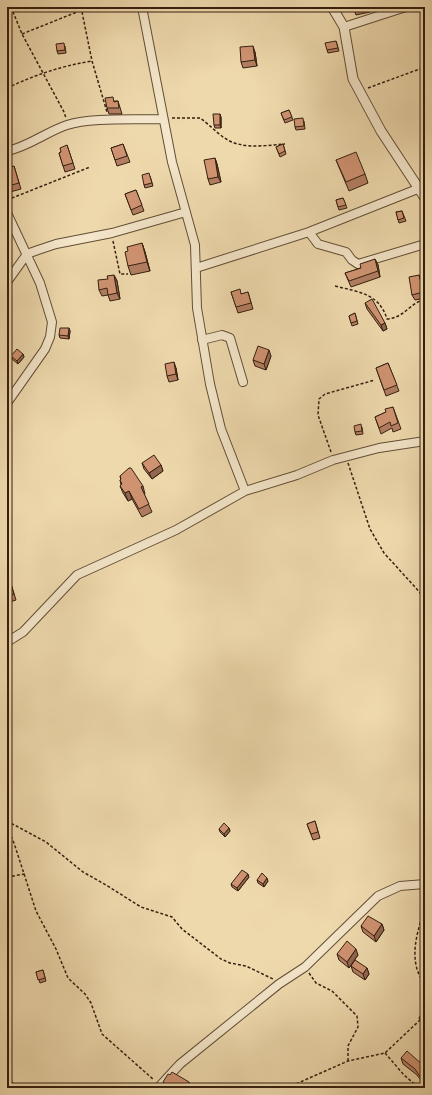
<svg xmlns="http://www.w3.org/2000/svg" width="432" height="1095" viewBox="0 0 432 1095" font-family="'IM FELL Great Primer',serif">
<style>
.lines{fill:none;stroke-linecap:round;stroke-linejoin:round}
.minor-casing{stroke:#624e36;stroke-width:10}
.tertiary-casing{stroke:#624e36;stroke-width:11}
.path{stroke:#341f0f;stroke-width:1.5;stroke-dasharray:3 2;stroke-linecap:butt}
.minor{stroke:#f4e6ca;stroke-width:8}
.tertiary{stroke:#f4e6ca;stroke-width:9}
.wall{fill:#b37e62;stroke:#341f0f}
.shaded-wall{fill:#926750;stroke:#341f0f}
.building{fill:#d09372;stroke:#341f0f}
</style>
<rect width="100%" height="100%" fill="#eed9ad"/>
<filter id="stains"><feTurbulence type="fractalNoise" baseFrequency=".005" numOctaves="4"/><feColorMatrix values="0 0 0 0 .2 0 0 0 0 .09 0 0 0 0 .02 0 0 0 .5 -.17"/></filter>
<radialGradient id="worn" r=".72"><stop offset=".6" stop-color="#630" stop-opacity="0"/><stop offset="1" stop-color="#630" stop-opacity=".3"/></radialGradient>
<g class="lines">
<defs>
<path id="minor" d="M142,7l30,155 23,83 2,63 13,76 11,45 24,62
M344,27l62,-20
M7,151c21,-4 39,-19 60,-26 22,-8 70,-5 95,-6
M7,213l33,70 12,39 -2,15 -5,12 -38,54
M309,232l9,12 28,8 6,8 6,4 67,-20
M196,268l113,-36 111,-44
M7,282l20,-28 11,-4 18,-6 56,-11 74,-21
M202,340l20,-5 8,3 13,44
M7,642l16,-10 54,-57 99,-45 69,-39 52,-16 36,-15 46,-12 46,-7
M7,1084l5,4
M158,1088l22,-24 99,-80 26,-17 73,-71 22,-10 25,-2"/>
<path id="tertiary" d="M332,7l12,20 9,52 28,52 44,67"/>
</defs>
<use href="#minor" class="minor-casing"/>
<use href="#tertiary" class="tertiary-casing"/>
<path class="path" d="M11,7l11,27 42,78 2,6
M81,7l11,54 15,51
M22,34l60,-24
M7,88c28,-13 54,-22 85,-27
M368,88l57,-21
M172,118h28c12,8 23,23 38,26 14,4 32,1 47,0
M7,200l83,-33
M113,241l7,33h8
M335,286c23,6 44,7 52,33 17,-1 23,-16 38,-20
M331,452l-13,-37 1,-16 6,-5 50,-14
M348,463l22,66 14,24 41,45
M7,821l39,21 37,30 23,13 35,22 31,10 10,12 39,30 9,4 16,3 27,13
M7,827l7,16 22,68 20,38 12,29 17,16 6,9 11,31 52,46
M7,877l18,-3
M425,908c-8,24 -18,54 0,76
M309,973l7,10 16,8 25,25 1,11 -10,19v15
M385,1053l19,22 15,13
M282,1088l7,-1 59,-26 37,-8 35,-33"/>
<use href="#minor" class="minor"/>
<use href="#tertiary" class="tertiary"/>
</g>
<path class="wall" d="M353,7h16l1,5 -14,3z
M336,41l3,10 -11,2 -1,-3z
M65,46l1,7 -8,1 -1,-3z
M255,52l2,14 -14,2 -2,-6z
M114,101h4l4,13h-13l-2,-6z
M289,110l4,10 -8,3 -4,-10z
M221,117v11h-6l-1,-3z
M304,121l1,8 -9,1 -1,-3z
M123,144l7,18 -13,4 -6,-18z
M283,144l3,10 -6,3 -4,-10z
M67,145l8,24 -10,3 -6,-19 2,-1z
M215,158l2,6 4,18 -11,3 -2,-6z
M336,160l29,14 3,9 -19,8z
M14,166l7,23 -11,3 -3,-8z
M150,176l3,10 -8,2 -1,-3z
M136,190l8,21 -11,4 -8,-21z
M343,198l4,10 -8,2 -3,-10z
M402,211l4,10 -7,2 -3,-11z
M142,243l3,9 5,19 -19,4 -3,-9z
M375,259l3,6 2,12 -29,10 -6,-14 16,-5z
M114,275l3,6 3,18 -10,2 -2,-6 -6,1 -3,-6 9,-11z
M419,275l3,5 3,18 -10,2 -3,-5z
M231,292l11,2 6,-2 5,17 -15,4z
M365,303l20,20 2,6 -4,2 -16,-22z
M355,313l3,11 -6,2 -3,-10z
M69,328l1,3 -1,8 -9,-1 -1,-3z
M23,354l1,3 -6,7 -6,-5 -1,-3z
M271,356l-5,14 -11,-4 -2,-6z
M388,363l11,28 -13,5 -10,-28z
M176,368l2,12 -9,2 -2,-6z
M393,407l8,22 -8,3 -1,-4 -11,6 -6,-17 11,-5z
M362,427l1,7 -7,1 -1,-3z
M142,463l19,2 2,6 -11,8 -8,-10z
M120,476l25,18h-1l8,18 -10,5 -10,-18 -4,2 -5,-8 -3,-7 1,-1 -1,-5h1z
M11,584l5,16 -9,3v-18z
M315,821l5,17 -7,2 -6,-16z
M229,828l1,3 -5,6 -5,-5 -1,-3z
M249,877l-11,14 -6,-4 -1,-3z
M257,880l11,1 -4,6 -6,-4z
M382,924l2,6 -8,12 -13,-10 -2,-6z
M337,954l21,1 -9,13 -10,-8z
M351,966l16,2 2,6 -4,6 -12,-8z
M43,970l3,11 -6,2 -4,-11z
M425,1009v19l-1,-1 -2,-3 -1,-1 -2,-5z
M401,1058l24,9v16l-1,-1 -1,1 -6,-8 -14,-11z"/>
<path class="shaded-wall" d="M253,46l2,6 2,14 -2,-6z
M220,114l1,3v11l-1,-3z
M215,158l2,6 4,18 -3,-5z
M142,243l3,9 5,19 -3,-9z
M375,259l3,6 2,12 -2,-6z
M114,275l3,6 3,18 -3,-6z
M419,275l3,5 3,17 -2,-5z
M385,323l2,6 -4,2 -2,-6z
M69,328l1,3 -1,8 -1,-3z
M269,350l2,6 -5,14 -2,-6z
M23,354l1,3 -6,7 -1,-3z
M174,362l2,6 2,12 -2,-6z
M161,465l2,6 -11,8 -3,-6z
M143,486l2,8 -2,1 -2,-8z
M129,491l3,8 -4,2 -3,-8z
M229,828l1,3 -5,6 -1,-3z
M248,874l1,3 -11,14 -1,-3z
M267,878l1,3 -4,6 -1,-3z
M382,924l2,6 -8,12 -2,-6z
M356,949l2,6 -9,13 -2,-6z
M367,968l2,6 -4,6 -2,-6z
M422,1077l2,5 -1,1 -2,-5z
M189,1082l3,6h-6z"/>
<path class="building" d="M353,7h10l-9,2z
M336,41l2,7 -11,2 -2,-7z
M64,43l1,7 -8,1 -1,-7z
M253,46l2,14 -14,2 -1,-15z
M113,97l1,5 4,-1 1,7h-12l-2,-10z
M289,110l3,7 -8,3 -3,-7z
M213,114h7v11h-6z
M303,118l1,8 -9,1 -1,-8z
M123,144l4,12 -12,4 -4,-12z
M283,144l2,7 -6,3 -3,-7z
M67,145l6,18 -10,3 -4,-13 2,-1 -1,-4z
M356,152l9,22 -19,8 -10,-22z
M215,158l3,19 -10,2 -4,-19z
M14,166l5,17 -11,3 -1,-2v-16z
M149,173l3,10 -8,2 -2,-10z
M136,190l6,15 -11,5 -6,-16z
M343,198l3,7 -8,2 -2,-7z
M402,211l2,7 -6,2 -2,-8z
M142,243l5,19 -19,4 -3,-14 3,-1 -1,-4z
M375,259l3,12 -29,10 -4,-8 16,-5 -1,-4z
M114,275l3,18 -9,2 -1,-7 -8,2 -1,-10 10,-1 -1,-3z
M419,275l4,17 -11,3 -3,-18z
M240,289l1,5 7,-2 3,11 -15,4 -5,-15z
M372,299l13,24 -4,2 -16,-22z
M355,313l2,8 -6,2 -2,-7z
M60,328h9l-1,8 -9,-1z
M258,346l11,4 -5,14 -11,-4z
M17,349l6,5 -6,7 -6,-5z
M174,362l2,12 -9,2 -2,-12z
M388,363l9,22 -13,5 -8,-22z
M393,407l5,16 -7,3 -1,-4 -11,6 -4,-11 11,-5 -1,-3z
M361,424l1,7 -7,1 -1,-6z
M154,455l7,10 -12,8 -7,-10z
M129,468h2l12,18 -2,1 8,17 -10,5 -10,-18 -4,2 -5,-7 2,-2 -2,-4 1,-1 -1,-3z
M11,584l3,10 -7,2v-11z
M315,821l3,11 -7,2 -4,-10z
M224,823l5,5 -5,6 -5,-5z
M242,870l6,4 -11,14 -6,-4z
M262,873l5,5 -4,6 -6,-4z
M368,916l14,8 -8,12 -13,-10z
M347,941l9,8 -9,13 -10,-8z
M355,960l12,8 -4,6 -12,-8z
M43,970l2,8 -7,2 -2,-8z
M425,1009v14l-4,-2 1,-1 -3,-2z
M407,1051l17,15 1,1v13l-3,-3 -1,1 -6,-9 -14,-11z
M172,1072l17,10 -3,6h-22l2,-4 -3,-2 5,-8 2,1z"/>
<rect width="432" height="1095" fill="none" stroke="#eed9ad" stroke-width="24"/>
<rect x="8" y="8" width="416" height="1079" fill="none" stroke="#341f0f" stroke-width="2"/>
<rect x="12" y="12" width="408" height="1071" fill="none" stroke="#341f0f"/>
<rect width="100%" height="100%" filter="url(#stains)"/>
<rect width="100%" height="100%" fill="url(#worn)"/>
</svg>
